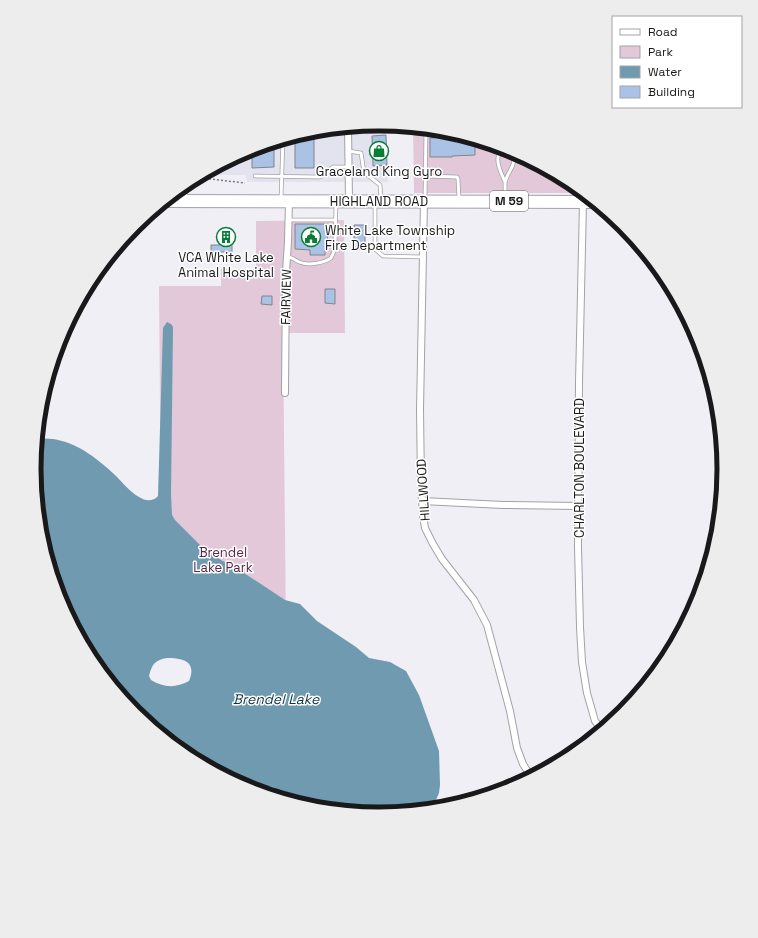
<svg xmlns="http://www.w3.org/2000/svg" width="758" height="938" viewBox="0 0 758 938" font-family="'Space Grotesk',sans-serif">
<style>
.built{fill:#e2e3ef}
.green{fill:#e2c8d9}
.water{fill:#6f9aaf;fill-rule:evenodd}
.building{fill:#aac2e5;stroke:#818488}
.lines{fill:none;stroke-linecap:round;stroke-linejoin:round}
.lane-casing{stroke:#a2a2a7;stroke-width:4.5}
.street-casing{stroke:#a2a2a7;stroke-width:8}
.highway-casing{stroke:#a2a2a7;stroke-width:14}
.path{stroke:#7a7a7e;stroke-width:1.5;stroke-dasharray:2 2;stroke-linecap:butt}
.lane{stroke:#fff;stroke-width:3}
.street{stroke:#fff;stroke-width:6}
.highway{stroke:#fff;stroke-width:12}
.labels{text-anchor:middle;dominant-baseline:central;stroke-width:3;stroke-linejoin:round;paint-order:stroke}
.shield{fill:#fff;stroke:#5e5e5f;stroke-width:1}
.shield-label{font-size:12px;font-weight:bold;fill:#19191b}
.poi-label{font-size:13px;fill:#19191b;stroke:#fff}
.street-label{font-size:13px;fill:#19191b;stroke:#fff}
.park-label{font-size:13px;fill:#562649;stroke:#fff}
.water-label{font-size:14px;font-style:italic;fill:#0e3444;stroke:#fff}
.rim{fill:none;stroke:#19191b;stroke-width:5}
</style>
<rect width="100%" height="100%" fill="#efeff5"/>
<path class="built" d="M314,130v3l71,1 3,48h-141l-1,-7h-46l47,-25z"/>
<path class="green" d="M413,127l34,4 64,19 60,32 14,11h-171z
M344,220l1,113h-62l3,301h-124l-3,-348h62v-17h35v-48z"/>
<path class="water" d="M167,322l4,2 2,3 -2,167 1,21 3,5 28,28 18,12 20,11 44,29 15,4 17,17 39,26 13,11 21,4 16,9 13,24 20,56 1,34 -1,8 -7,16 -53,5 -68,-7 -26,-8 -3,-6 -9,-6 -40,-7 -46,-24 -52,-43 -31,-37 -2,-5v-4l-12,-21 -7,-2 -5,-9 1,-5 -6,-5 -5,-10c0,-8 4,-11 -2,-18l-4,-1 -9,-17 -12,-43 -7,-67 3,-30c31,-4 58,17 79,37 7,7 14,16 23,21 6,4 14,5 19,-1l5,-168zM167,658c17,0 30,4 22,23 -13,7 -25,7 -38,-1l-2,-4c3,-12 6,-16 18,-18z"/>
<path class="building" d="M434,129l13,2 28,8v16l-23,1v1h-22v-19h4z
M310,131h4v37h-19v-32z
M386,135l1,30 -14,1 -1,-30z
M257,147h17v20l-22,1v-19z
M295,224h33l-1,25h-2v6h-15v-5l-15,-1z
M354,225h11v25l-11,-1z
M232,229v23h-21v-7h9v-15z
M325,289h10v15l-10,-1z
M262,296h10v9l-11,-1z"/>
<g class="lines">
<defs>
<path id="lane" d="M501,147c-7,13 -1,23 4,35
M348,151l13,2 3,19 16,13 1,14
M226,162v-1
M255,176l65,1 13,-10h15
M426,176l31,1 1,2 1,20
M185,184l1,14
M281,199l2,-60
M425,199l1,-70
M506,200c-1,-6 -1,-11 -1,-17 2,-13 14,-17 6,-33
M375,205v44l8,7 40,1
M288,220h47
M287,257c5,0 8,3 12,5 9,4 25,1 32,-4l4,-9 1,-46"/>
<path id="street" d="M348,127l1,74
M424,201l-4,209 1,74 2,32 2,12 8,16 9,15 32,41 13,25 23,86 7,37 6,16 8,13
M583,202l-4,181 -1,164 2,80 2,35 5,31 8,28 7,9
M285,393l1,-121 2,-30 1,-41
M422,501l81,4 75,1"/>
<path id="highway" d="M164,201l430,1"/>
</defs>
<use href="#lane" class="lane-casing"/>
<use href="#street" class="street-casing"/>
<use href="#highway" class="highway-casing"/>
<path class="path" d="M193,179h17l35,4"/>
<use href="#lane" class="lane"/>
<use href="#street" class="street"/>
<use href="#highway" class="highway"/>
</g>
<defs>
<symbol id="shop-ring" viewBox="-11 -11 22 22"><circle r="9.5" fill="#fff" stroke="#077e35" stroke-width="1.5"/><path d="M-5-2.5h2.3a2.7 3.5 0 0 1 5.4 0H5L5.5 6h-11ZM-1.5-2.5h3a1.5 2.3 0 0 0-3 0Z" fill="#077e35"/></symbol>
<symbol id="building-ring" viewBox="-11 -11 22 22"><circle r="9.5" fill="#fff" stroke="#077e35" stroke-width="1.5"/><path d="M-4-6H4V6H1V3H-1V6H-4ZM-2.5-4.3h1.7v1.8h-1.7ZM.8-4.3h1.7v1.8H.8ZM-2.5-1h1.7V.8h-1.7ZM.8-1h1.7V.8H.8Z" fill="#077e35"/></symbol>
<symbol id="civic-ring" viewBox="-11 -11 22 22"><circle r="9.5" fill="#fff" stroke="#077e35" stroke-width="1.5"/><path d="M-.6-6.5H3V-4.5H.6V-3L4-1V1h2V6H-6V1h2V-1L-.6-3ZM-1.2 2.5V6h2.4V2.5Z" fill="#077e35"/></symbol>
</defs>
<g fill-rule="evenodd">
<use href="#shop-ring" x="368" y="140" width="22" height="22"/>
<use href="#building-ring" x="215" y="226" width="22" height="22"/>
<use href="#civic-ring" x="300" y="226" width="22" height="22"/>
</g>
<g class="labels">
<rect class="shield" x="490" y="191" width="38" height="20" rx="3"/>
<g class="shield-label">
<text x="509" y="201">M 59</text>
</g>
<g class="poi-label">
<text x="379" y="171">Graceland King Gyro</text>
<text x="325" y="230" text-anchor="start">White Lake Township<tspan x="325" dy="15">Fire Department</tspan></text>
<text x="226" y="257">VCA White Lake<tspan x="226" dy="15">Animal Hospital</tspan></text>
</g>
<g class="street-label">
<text x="379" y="201">HIGHLAND ROAD</text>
<text transform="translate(286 297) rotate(-89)">FAIRVIEW</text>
<text transform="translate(579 468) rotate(-90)">CHARLTON BOULEVARD</text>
<text transform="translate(423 490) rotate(-94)">HILLWOOD</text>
</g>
<g class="park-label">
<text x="223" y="552">Brendel<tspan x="223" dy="15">Lake Park</tspan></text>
</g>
<g class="water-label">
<text x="276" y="699">Brendel Lake</text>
</g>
</g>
<path d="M0 0H758V938H0ZM41 469a338 338 0 1 1 676 0a338 338 0 1 1-676 0Z" fill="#ededed" fill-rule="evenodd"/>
<path class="rim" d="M41 469a338 338 0 1 1 676 0a338 338 0 1 1-676 0Z"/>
<rect x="612" y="16" width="130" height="92" fill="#ffffff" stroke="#a3a3a4"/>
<rect x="620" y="29" width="20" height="6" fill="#ffffff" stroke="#a3a3a4"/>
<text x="648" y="36" font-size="12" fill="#19191b">Road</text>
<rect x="620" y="46" width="20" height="12" fill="#e2c8d9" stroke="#a3a3a4"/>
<text x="648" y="56" font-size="12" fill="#19191b">Park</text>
<rect x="620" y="66" width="20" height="12" fill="#6f9aaf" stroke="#a3a3a4"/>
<text x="648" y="76" font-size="12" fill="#19191b">Water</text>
<rect x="620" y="86" width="20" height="12" fill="#aac2e5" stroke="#a3a3a4"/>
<text x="648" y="96" font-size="12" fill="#19191b">Building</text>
</svg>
